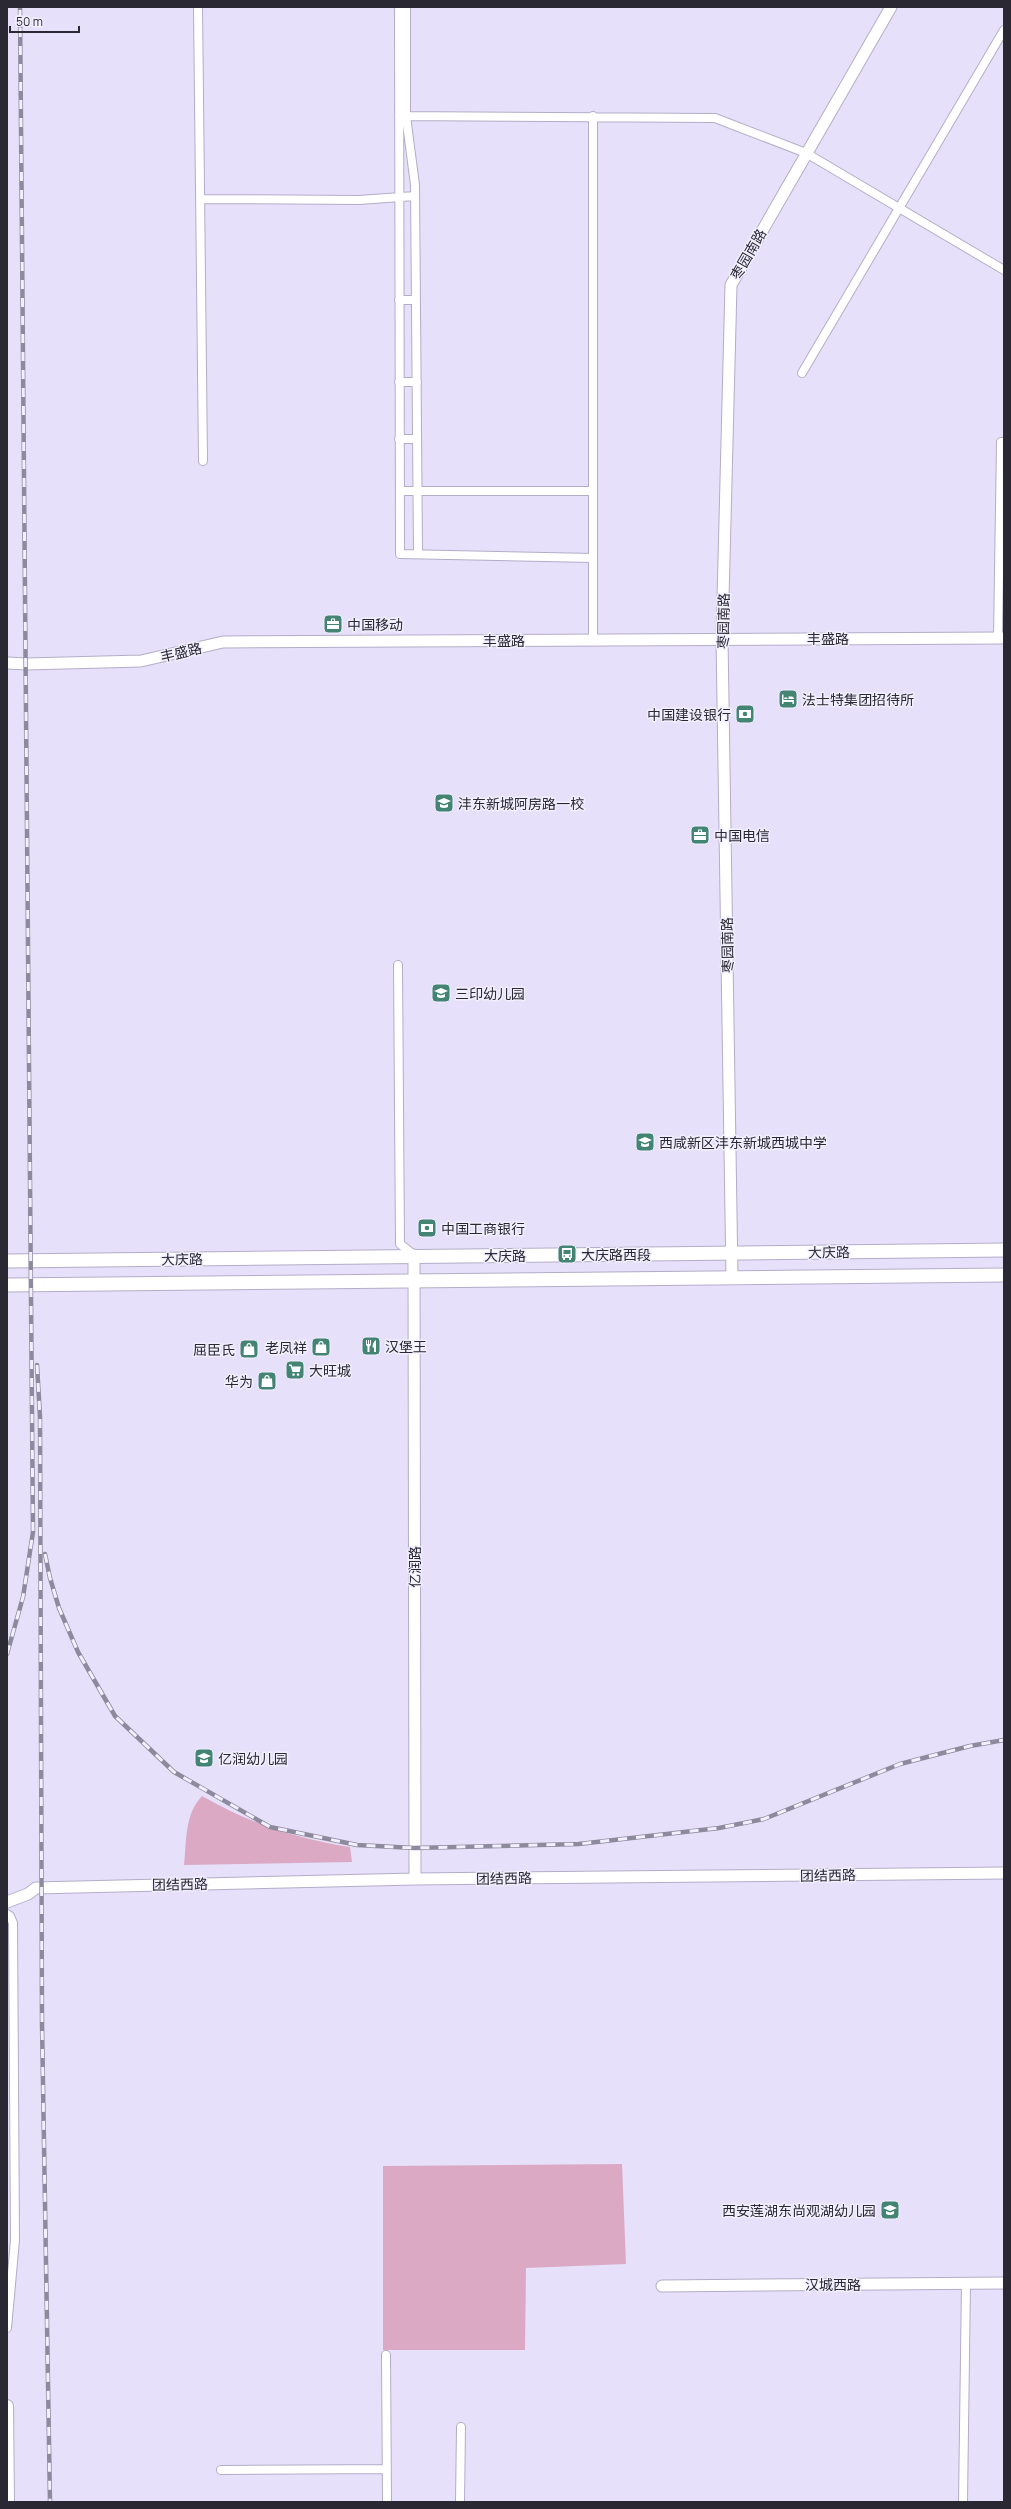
<svg xmlns="http://www.w3.org/2000/svg" width="1011" height="2509" viewBox="0 0 1011 2509" font-family="Manrope,'Noto Sans SC',sans-serif">
<style>
.green{fill:#dba9c4}
.lines{fill:none;stroke-linecap:round;stroke-linejoin:round}
.minor-casing{stroke:#b4adc7;stroke-width:10}
.tertiary-casing{stroke:#b4adc7;stroke-width:13}
.secondary-casing{stroke:#b4adc7;stroke-width:14}
.primary-casing{stroke:#b4adc7;stroke-width:15}
.minor{stroke:#fff;stroke-width:8}
.tertiary{stroke:#fff;stroke-width:11}
.secondary{stroke:#fff;stroke-width:12}
.primary{stroke:#fff;stroke-width:13}
.rail-casing{stroke:#8e8a9d;stroke-width:4.5}
.rail{stroke:#f2efff;stroke-width:3;stroke-dasharray:9;stroke-linecap:butt}
.labels{text-anchor:middle;dominant-baseline:central;stroke-width:3;stroke-linejoin:round;paint-order:stroke}
.street-label{font-size:14px;fill:#2a2832;stroke:#f2efff}
.poi-label{font-size:14px;fill:#2a2832;stroke:#f2efff;text-anchor:start}
</style>
<rect width="100%" height="100%" fill="#e6e0fa"/>
<path class="green" d="M202,1796c47,27 95,43 148,51l2,15 -168,3c3,-24 0,-50 18,-69z
M622,2164l4,100 -100,4 -1,82h-142v-184z"/>
<g class="lines">
<defs>
<path id="minor" d="M198,7l5,454
M399,7l1,547 193,4
M406,7v109l9,69 3,369
M399,116l316,2 91,35 198,117
M201,199l158,1 56,-4
M399,300h17
M802,373l202,-343
M399,382h18
M399,439h18
M400,491h193
M998,638l3,-196h3
M593,639v-523
M398,965l2,279 14,11
M7,1914l3,2 3,7 2,317 -8,88
M386,2355l1,147
M221,2470l166,-1
M460,2502l1,-75
M963,2502l3,-219"/>
<path id="tertiary" d="M7,663l20,1 114,-3 82,-19 781,-4
M414,1255l1,624
M732,1278l-10,-640 9,-353 160,-278
M7,1902l21,-8 8,-6 379,-9 589,-6
M662,2286l342,-3"/>
<path id="secondary" d="M7,2406l1,96"/>
<path id="primary" d="M7,1261l997,-11
M7,1285l997,-10"/>
</defs>
<use href="#minor" class="minor-casing"/>
<use href="#tertiary" class="tertiary-casing"/>
<use href="#secondary" class="secondary-casing"/>
<use href="#primary" class="primary-casing"/>
<use href="#minor" class="minor"/>
<use href="#tertiary" class="tertiary"/>
<use href="#secondary" class="secondary"/>
<use href="#primary" class="primary"/>
<defs>
<path id="rail" d="M37,1365l3,52 2,606 8,479
M45,1554l5,24 9,30 19,44 37,64 59,56 96,55 87,18 57,3 165,-4 140,-16 45,-9 136,-55 70,-18 34,-6
M7,1654l16,-57 10,-65 -13,-1525"/>
</defs>
<use href="#rail" class="rail-casing"/>
<use href="#rail" class="rail"/>
</g>
<defs>
<symbol id="office-square" viewBox="-11 -11 22 22"><rect x="-9" y="-9" width="18" height="18" rx="4" fill="#438473" stroke="#f2efff"/><path d="M-6-3h4V-5.5h4V-3h4V5H-6ZM-1-4.5V-3h2v-1.5ZM-6 0V1H6V0Z" fill="#fff"/></symbol>
<symbol id="hotel-square" viewBox="-11 -11 22 22"><rect x="-9" y="-9" width="18" height="18" rx="4" fill="#438473" stroke="#f2efff"/><path d="M-6-4.5h1.5V1H6V5H4.5V3h-9V5H-6ZM-4 0a1.8 1.8 0 1 1 3.6 0ZM.5 0V-2.5h3Q6-2.5 6 0Z" fill="#fff"/></symbol>
<symbol id="bank-square" viewBox="-11 -11 22 22"><rect x="-9" y="-9" width="18" height="18" rx="4" fill="#438473" stroke="#f2efff"/><path d="M-6-4H6V4H-6ZM0-2.3a2.3 2.3 0 1 0 0 4.6a2.3 2.3 0 1 0 0-4.6Z" fill="#fff"/></symbol>
<symbol id="school-square" viewBox="-11 -11 22 22"><rect x="-9" y="-9" width="18" height="18" rx="4" fill="#438473" stroke="#f2efff"/><path d="M0-5L7-2L0 1L-7-2ZM-4 1L0 2.5L4 1V4Q0 6-4 4Z" fill="#fff"/></symbol>
<symbol id="bus-square" viewBox="-11 -11 22 22"><rect x="-9" y="-9" width="18" height="18" rx="4" fill="#438473" stroke="#f2efff"/><path d="M-5-6H5V4H4V6H2V4H-2V6H-4V4H-5ZM-3.5-4V0h7V-4ZM-3.5 1.2v1.5H-2V1.2ZM2 1.2v1.5H3.5V1.2Z" fill="#fff"/></symbol>
<symbol id="restaurant-square" viewBox="-11 -11 22 22"><rect x="-9" y="-9" width="18" height="18" rx="4" fill="#438473" stroke="#f2efff"/><path d="M-5-6h1v4h1v-4h1v4h1v-4h1v5L-1.5 .5V6h-2V.5L-5-1ZM5-6V6H3V1.5H1.5Q1.5-4 5-6Z" fill="#fff"/></symbol>
<symbol id="shop-square" viewBox="-11 -11 22 22"><rect x="-9" y="-9" width="18" height="18" rx="4" fill="#438473" stroke="#f2efff"/><path d="M-5-2.5h2.3a2.7 3.5 0 0 1 5.4 0H5L5.5 6h-11ZM-1.5-2.5h3a1.5 2.3 0 0 0-3 0Z" fill="#fff"/></symbol>
<symbol id="supermarket-square" viewBox="-11 -11 22 22"><rect x="-9" y="-9" width="18" height="18" rx="4" fill="#438473" stroke="#f2efff"/><path d="M-6-5.5h2.5l.6 2H6L4.5 2H-2.5L-4.4-4H-6ZM-1.5 3.2a1.3 1.3 0 1 0 .1 0ZM3 3.2a1.3 1.3 0 1 0 .1 0Z" fill="#fff"/></symbol>
</defs>
<g fill-rule="evenodd">
<use href="#office-square" x="322" y="613" width="22" height="22"/>
<use href="#hotel-square" x="777" y="688" width="22" height="22"/>
<use href="#bank-square" x="734" y="703" width="22" height="22"/>
<use href="#school-square" x="433" y="792" width="22" height="22"/>
<use href="#office-square" x="689" y="824" width="22" height="22"/>
<use href="#school-square" x="430" y="982" width="22" height="22"/>
<use href="#school-square" x="634" y="1131" width="22" height="22"/>
<use href="#bank-square" x="416" y="1217" width="22" height="22"/>
<use href="#bus-square" x="556" y="1243" width="22" height="22"/>
<use href="#restaurant-square" x="360" y="1335" width="22" height="22"/>
<use href="#shop-square" x="310" y="1336" width="22" height="22"/>
<use href="#shop-square" x="238" y="1338" width="22" height="22"/>
<use href="#supermarket-square" x="284" y="1359" width="22" height="22"/>
<use href="#shop-square" x="256" y="1370" width="22" height="22"/>
<use href="#school-square" x="193" y="1747" width="22" height="22"/>
<use href="#school-square" x="879" y="2199" width="22" height="22"/>
</g>
<g class="labels">
<g class="street-label">
<text transform="translate(748 254) rotate(-60)">枣园南路</text>
<text transform="translate(723 621) rotate(-89)">枣园南路</text>
<text x="828" y="638">丰盛路</text>
<text x="504" y="640">丰盛路</text>
<text transform="translate(181 652) rotate(-13)">丰盛路</text>
<text transform="translate(727 945) rotate(-91)">枣园南路</text>
<text transform="translate(829 1252) rotate(-1)">大庆路</text>
<text x="505" y="1255">大庆路</text>
<text transform="translate(182 1259) rotate(-1)">大庆路</text>
<text transform="translate(414 1567) rotate(-90)">亿润路</text>
<text transform="translate(828 1875) rotate(-1)">团结西路</text>
<text transform="translate(504 1878) rotate(-1)">团结西路</text>
<text transform="translate(180 1884) rotate(-1)">团结西路</text>
<text x="833" y="2284">汉城西路</text>
</g>
<g class="poi-label">
<text x="347" y="624">中国移动</text>
<text x="802" y="699">法士特集团招待所</text>
<text x="731" y="714" text-anchor="end">中国建设银行</text>
<text x="458" y="803">沣东新城阿房路一校</text>
<text x="714" y="835">中国电信</text>
<text x="455" y="993">三印幼儿园</text>
<text x="659" y="1142">西咸新区沣东新城西城中学</text>
<text x="441" y="1228">中国工商银行</text>
<text x="581" y="1254">大庆路西段</text>
<text x="385" y="1346">汉堡王</text>
<text x="307" y="1347" text-anchor="end">老凤祥</text>
<text x="235" y="1349" text-anchor="end">屈臣氏</text>
<text x="309" y="1370">大旺城</text>
<text x="253" y="1381" text-anchor="end">华为</text>
<text x="218" y="1758">亿润幼儿园</text>
<text x="876" y="2210" text-anchor="end">西安莲湖东尚观湖幼儿园</text>
</g>
</g>
<rect width="1011" height="2509" fill="none" stroke="#2a2832" stroke-width="16"/>
<path d="M10 26v6h69v-6" fill="none" stroke="#2a2832" stroke-width="2"/>
<text x="16" y="26" font-size="12" fill="#2a2832" stroke="#f2efff" stroke-width="3" paint-order="stroke">50 m</text>
</svg>
